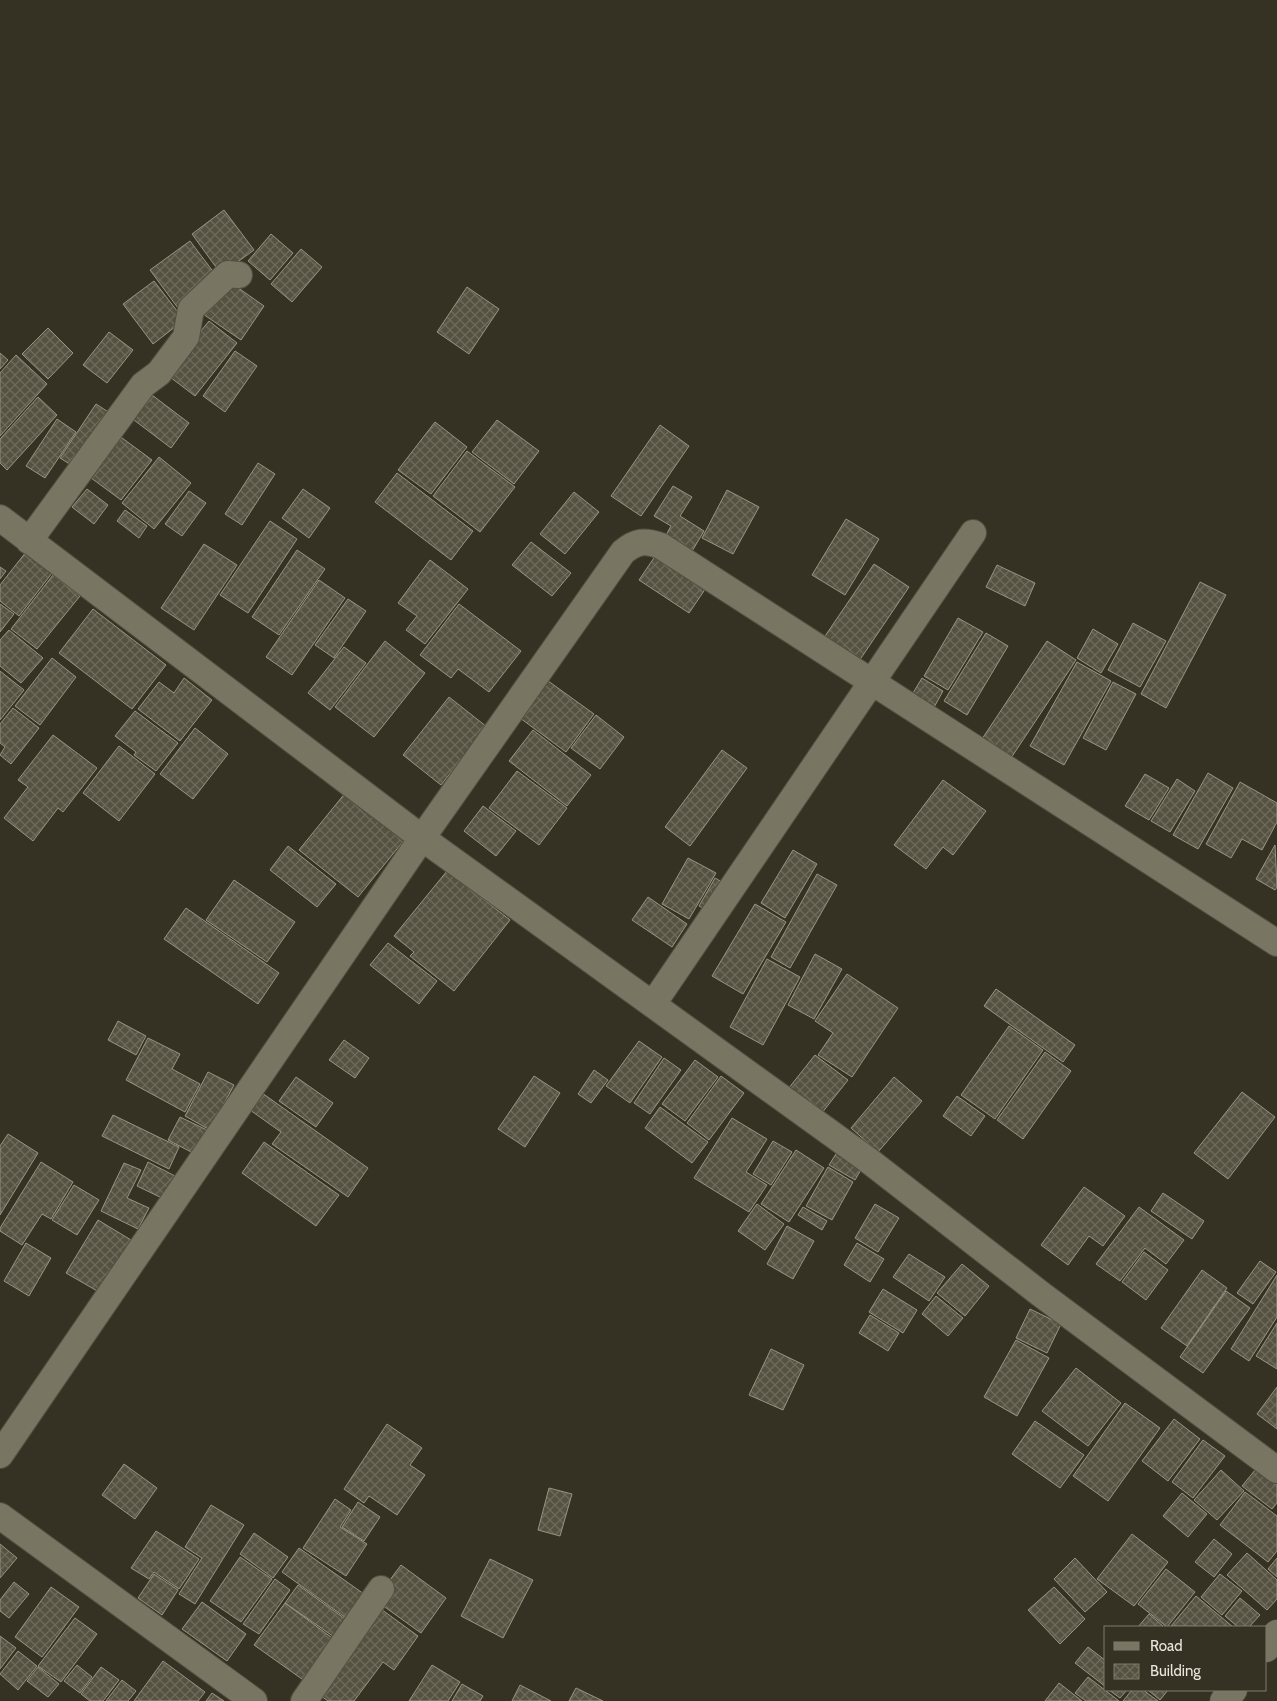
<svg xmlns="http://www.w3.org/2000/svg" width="1277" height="1701" viewBox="0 0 1277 1701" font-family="Cabin,sans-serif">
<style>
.building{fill:url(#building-cross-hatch);stroke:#989382}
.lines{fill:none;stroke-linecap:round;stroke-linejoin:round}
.minor-casing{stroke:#534f42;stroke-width:28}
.tertiary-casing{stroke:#534f42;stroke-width:29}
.minor{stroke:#797563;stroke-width:26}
.tertiary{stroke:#797563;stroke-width:28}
</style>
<defs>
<pattern id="building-cross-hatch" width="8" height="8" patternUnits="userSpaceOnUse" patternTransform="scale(1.25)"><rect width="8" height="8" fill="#565241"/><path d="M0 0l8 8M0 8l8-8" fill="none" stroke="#6e6b5c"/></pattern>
</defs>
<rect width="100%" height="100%" fill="#363223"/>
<path class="building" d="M224,210l30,40 -33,24 -29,-40z
M271,234l22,19 -23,27 -22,-19z
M190,241l28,37 -40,30 -28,-38z
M301,249l21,18 -30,35 -21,-18z
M227,280l37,26 -23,34 -38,-26z
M154,281l30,39 -31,24 -30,-40z
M467,287l32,22 -30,45 -32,-22z
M209,321l28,22 -42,53 -29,-22z
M48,328l25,25 -25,26 -26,-25z
M109,332l24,18 -26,33 -24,-18z
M235,351l22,15 -32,46 -22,-16z
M0,353l8,7 -8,9z
M16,355l31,29 -47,52v-63z
M144,389l45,34 -18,25 -45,-34z
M38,397l19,18 -50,55 -7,-7v-24z
M96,404l20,13 -40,51 -16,-10z
M57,419l19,13 -31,46 -19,-12z
M497,420l42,31 -25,33 -42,-32z
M435,422l32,25 -36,47 -33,-24z
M660,425l29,21 -48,70 -30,-20z
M114,432l38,28 -31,40 -38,-28z
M467,451l48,36 -35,45 -47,-36z
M159,457l32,26 -37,46 -32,-26z
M258,463l17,11 -33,51 -17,-11z
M397,473l76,58 -22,29 -76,-58z
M673,486l19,11 -12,19 24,15 -13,22 -26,-16 6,-11 -17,-10z
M87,489l21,16 -14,19 -22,-17z
M303,489l27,19 -21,30 -27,-20z
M727,490l32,17 -26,47 -31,-16z
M189,491l17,12 -24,33 -17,-12z
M574,492l25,20 -34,42 -25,-20z
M125,510l22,16 -8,12 -22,-17z
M846,519l33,20 -34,56 -33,-20z
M270,521l27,18 -49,74 -28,-18z
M531,542l40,31 -19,23 -40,-31z
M204,544l33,21 -43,65 -33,-22z
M660,549l50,33 -21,31 -50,-33z
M297,550l28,19 -46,66 -27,-18z
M26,552l26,21 -33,43 -19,-15v-16z
M430,560l38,29 -43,55 -19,-14 11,-14 -19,-13z
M874,564l35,23 -54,80 -34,-25z
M997,565l38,18 -10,23 -39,-19z
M0,567l6,4 -6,8z
M53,575l27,21 -43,53 -26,-20z
M319,580l26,18 -53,77 -26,-18z
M1200,582l26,13 -60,113 -25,-14z
M348,599l18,12 -32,47 -19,-13z
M0,604l14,10 -14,18z
M459,604l62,47 -32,41 -31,-23 -7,9 -31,-23z
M93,609l73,56 -34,44 -73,-56z
M958,618l25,14 -35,58 -24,-14z
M1133,623l33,18 -26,46 -32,-17z
M1093,629l25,15 -17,29 -24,-15z
M9,630l34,28 -22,25 -21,-17v-26z
M986,633l22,13 -41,69 -23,-14z
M385,641l40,32 -51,64 -39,-30z
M1047,641l29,19 -65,98 -29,-19z
M344,647l22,16 -36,47 -22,-17z
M52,658l24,19 -36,48 -25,-19z
M1077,662l34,19 -47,84 -34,-19z
M0,671l24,19 -24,30z
M184,678l28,22 -32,41 -42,-32 21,-27 15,11z
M544,678l50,36 -28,38 -50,-37z
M922,678l21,13 -11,20 -22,-13z
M1113,682l23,12 -30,56 -23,-12z
M449,697l38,30 -46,58 -38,-30z
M13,708l26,20 -28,36 -11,-9 5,-8 -5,-4v-19z
M135,711l43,32 -22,28 -22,-16 2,-3 -21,-16z
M596,715l28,22 -24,32 -29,-21z
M195,728l33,26 -35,45 -33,-25z
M533,730l58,45 -24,31 -58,-45z
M53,735l44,33 -34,44 -5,-4 -25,33 -29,-23 24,-31 -10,-7z
M119,746l36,28 -36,47 -36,-28z
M722,750l25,18 -57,78 -25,-19z
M517,771l50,37 -28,37 -50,-37z
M1208,773l25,15 -35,61 -25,-14z
M1145,774l24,14 -20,32 -24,-14z
M1177,779l18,12 -25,41 -19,-11z
M943,780l43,31 -33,44 -10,-8 -17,22 -32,-24z
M1240,782l37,21v19l-15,28 -20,-11 -11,19 -25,-14z
M346,792l59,47 -47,58 -59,-47z
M483,806l33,25 -20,25 -32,-25z
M1275,845l2,42 -2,3 -19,-11z
M288,846l48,38 -19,23 -47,-37z
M793,850l24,14 -32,54 -24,-15z
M688,858l28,15 -27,46 -27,-15z
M447,871l63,49 -56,71 -44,-35 4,-4 -20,-16z
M817,874l20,11 -47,83 -19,-11z
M715,878l14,8 -15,28 -15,-8z
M234,880l61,42 -28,40 -61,-42z
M648,897l39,27 -15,23 -40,-27z
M755,904l31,18 -43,72 -31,-18z
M186,908l93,65 -21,31 -94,-65z
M388,943l49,38 -18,23 -49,-39z
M815,954l27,15 -28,50 -26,-14z
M767,959l33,18 -37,68 -33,-18z
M847,974l51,34 -46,69 -34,-22 15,-22 -18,-12z
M996,989l79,56 -12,17 -79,-56z
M118,1021l28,15 -10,19 -28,-15z
M1009,1026l34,24 -48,69 -34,-24z
M148,1038l32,16 -8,15 28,15 -15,28 -59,-32z
M344,1040l25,18 -14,20 -26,-18z
M639,1041l23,16 -32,46 -24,-17z
M1045,1052l26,19 -48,68 -26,-19z
M815,1055l33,25 -27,34 -33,-25z
M664,1058l17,12 -31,44 -16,-11z
M695,1060l23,17 -33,44 -23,-17z
M594,1070l14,10 -17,23 -13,-9z
M208,1072l26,13 -24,45 -25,-14z
M534,1076l26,17 -35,54 -27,-18z
M721,1076l23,17 -35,47 -22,-17z
M296,1077l37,26 -17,24 -37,-26z
M894,1077l28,24 -44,51 -27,-24z
M1242,1092l33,25 -47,62 -34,-26z
M262,1093l106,75 -20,29 -76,-53 9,-12 -31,-22z
M957,1096l28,20 -14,20 -28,-20z
M660,1107l48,35 -16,21 -47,-35z
M113,1115l66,32 -10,22 -67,-33z
M180,1117l27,13 -12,24 -27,-14z
M732,1118l35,21 -21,33 21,13 -18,27 -55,-34z
M8,1134l30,19 -38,62v-69z
M773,1141l19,11 -21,33 -18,-11z
M264,1142l75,53 -23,31 -74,-53z
M841,1146l25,15 -11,19 -26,-15z
M796,1150l28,18 -35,54 -28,-18z
M41,1162l32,20 -22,37 -9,-5 -20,31 -22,-14v-3z
M148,1162l27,14 -11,23 -27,-13z
M124,1163l17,7 -14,28 22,10 -11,21 -37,-18z
M828,1167l25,15 -21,38 -26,-14z
M74,1185l25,15 -22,35 -25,-15z
M1084,1187l41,29 -22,30 -14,-10 -21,29 -27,-20z
M1163,1193l41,28 -12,18 -41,-28z
M757,1204l27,20 -19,26 -27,-19z
M875,1204l24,14 -21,34 -23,-14z
M803,1207l24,14 -5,9 -24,-15z
M1139,1207l45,33 -18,24 -21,-16 -25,33 -24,-17z
M98,1220l33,20 -32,52 -33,-19z
M787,1226l27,15 -21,38 -26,-15z
M26,1243l25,15 -22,38 -25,-15z
M857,1243l27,16 -14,23 -26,-17z
M1144,1252l24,18 -22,30 -24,-18z
M909,1254l36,23 -16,24 -36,-24z
M1260,1261l16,11 -23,32 -16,-11z
M962,1264l27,22 -24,30 -28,-23z
M1202,1270l25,18 -40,58 -26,-18z
M1277,1275v42l-28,44 -18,-12z
M883,1289l34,21 -14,23 -34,-21z
M1226,1291l24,17 -47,65 -23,-16z
M936,1296l27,22 -15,18 -26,-22z
M1030,1309l31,15 -14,29 -31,-15z
M870,1315l29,18 -11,18 -29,-18z
M1277,1323v46l-21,-13z
M1016,1340l33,18 -32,58 -33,-19z
M771,1349l33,16 -21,45 -34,-15z
M1076,1368l45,35 -33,43 -46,-35z
M1277,1387v42l-20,-15z
M1125,1403l35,25 -52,73 -35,-25z
M1174,1419l26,20 -32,42 -26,-20z
M1035,1421l49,34 -24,33 -48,-34z
M387,1424l35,24 -12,17 15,10 -28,40 -28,-19 -5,7 -20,-14z
M1203,1440l22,16 -32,42 -21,-16z
M124,1464l33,24 -22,31 -33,-24z
M1260,1464l17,14v25l-5,6 -30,-23z
M1221,1470l23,21 -27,29 -23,-20z
M549,1488l23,6 -12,42 -22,-6z
M1245,1492l32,24v35l-9,11 -48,-37z
M1182,1493l25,21 -19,23 -25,-21z
M335,1499l16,11 -11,17 27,17 -21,32 -43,-28z
M358,1502l22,15 -16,24 -22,-14z
M211,1505l33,20 -49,79 -16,-10 23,-36 -17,-11z
M156,1531l43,28 -20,30 -25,-17 -5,7 -18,-11z
M254,1533l34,24 -15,21 -33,-24z
M1132,1534l36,28 -34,44 -37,-27z
M1214,1539l18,15 -18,23 -19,-15z
M0,1544l17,14 -17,20z
M299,1548l72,51 -18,24 -71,-51z
M1247,1553l30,27v19l-10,11 -40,-35z
M240,1557l32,22 -31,43 -31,-21z
M1075,1558l32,34 -22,20 -31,-33z
M1277,1558v19l-9,-8z
M490,1559l43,21 -30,58 -42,-22z
M401,1565l45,33 -25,35 -46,-33z
M1166,1569l29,23 -28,35 -29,-23z
M154,1574l24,16 -16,25 -24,-17z
M1220,1574l22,17 -20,24 -21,-18z
M275,1579l15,11 -31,44 -16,-10z
M14,1582l15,12 -20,24 -9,-7v-11z
M298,1585l54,39 -12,17 -55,-38z
M51,1587l28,20 -37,50 -27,-20z
M1054,1587l31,32 -25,25 -32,-34z
M1196,1596l37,31 -62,-1z
M1240,1598l20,17 -11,12h-11l-13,-11z
M202,1602l44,32 -19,27 -45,-32z
M285,1603l54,40 -30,41 -55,-39z
M374,1604l44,32 -24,34 -11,-8 -29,39h-26l-11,-8z
M1149,1614l15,13h-26z
M75,1618l22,16 -36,48 -23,-16z
M0,1636l16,12 -16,21z
M1088,1647l18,14v26l-31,-24z
M18,1651l19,15 -19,24 -18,-16z
M163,1661l42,31 -7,9h-64z
M77,1665l15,12 -12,16 -16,-12z
M432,1665l28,17 -12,19h-39z
M38,1667l21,17 -11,13 -21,-16z
M101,1667l18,13 -16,21h-13l-9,-7z
M1088,1677l31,24h-33l-11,-8z
M122,1680l14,11 -8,10h-22z
M1059,1683l23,18h-37z
M462,1684l21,12 -3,5h-28z
M520,1685l31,16h-39z
M576,1688l27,13h-34z
M1109,1690h18l-7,8z
M1132,1690h11l15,11h-35z
M1148,1690h20l-8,10z
M212,1693l12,8h-18z"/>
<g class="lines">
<defs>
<path id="minor" d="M0,518l422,320 446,322 174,135 235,175
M29,541l114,-156 16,-12 27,-36 5,-28 37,-35 11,1
M653,1004l320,-471
M0,1455l422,-617 201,-286c13,-11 22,-12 38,-6l616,397
M0,1516l254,185
M304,1701l77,-112"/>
<path id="tertiary" d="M1266,1648l11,-14
M1224,1701l9,-11"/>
</defs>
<use href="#minor" class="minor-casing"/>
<use href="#tertiary" class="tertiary-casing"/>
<use href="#minor" class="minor"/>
<use href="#tertiary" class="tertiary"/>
</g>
<rect x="1104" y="1626" width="162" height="65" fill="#363223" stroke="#7e7a6d"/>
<rect x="1114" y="1642" width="25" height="8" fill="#797563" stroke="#7e7a6d"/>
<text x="1150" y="1651" font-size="15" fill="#e9e7dd">Road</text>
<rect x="1114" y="1664" width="25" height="15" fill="url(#building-cross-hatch)" stroke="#7e7a6d"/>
<text x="1150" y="1676" font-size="15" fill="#e9e7dd">Building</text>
</svg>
